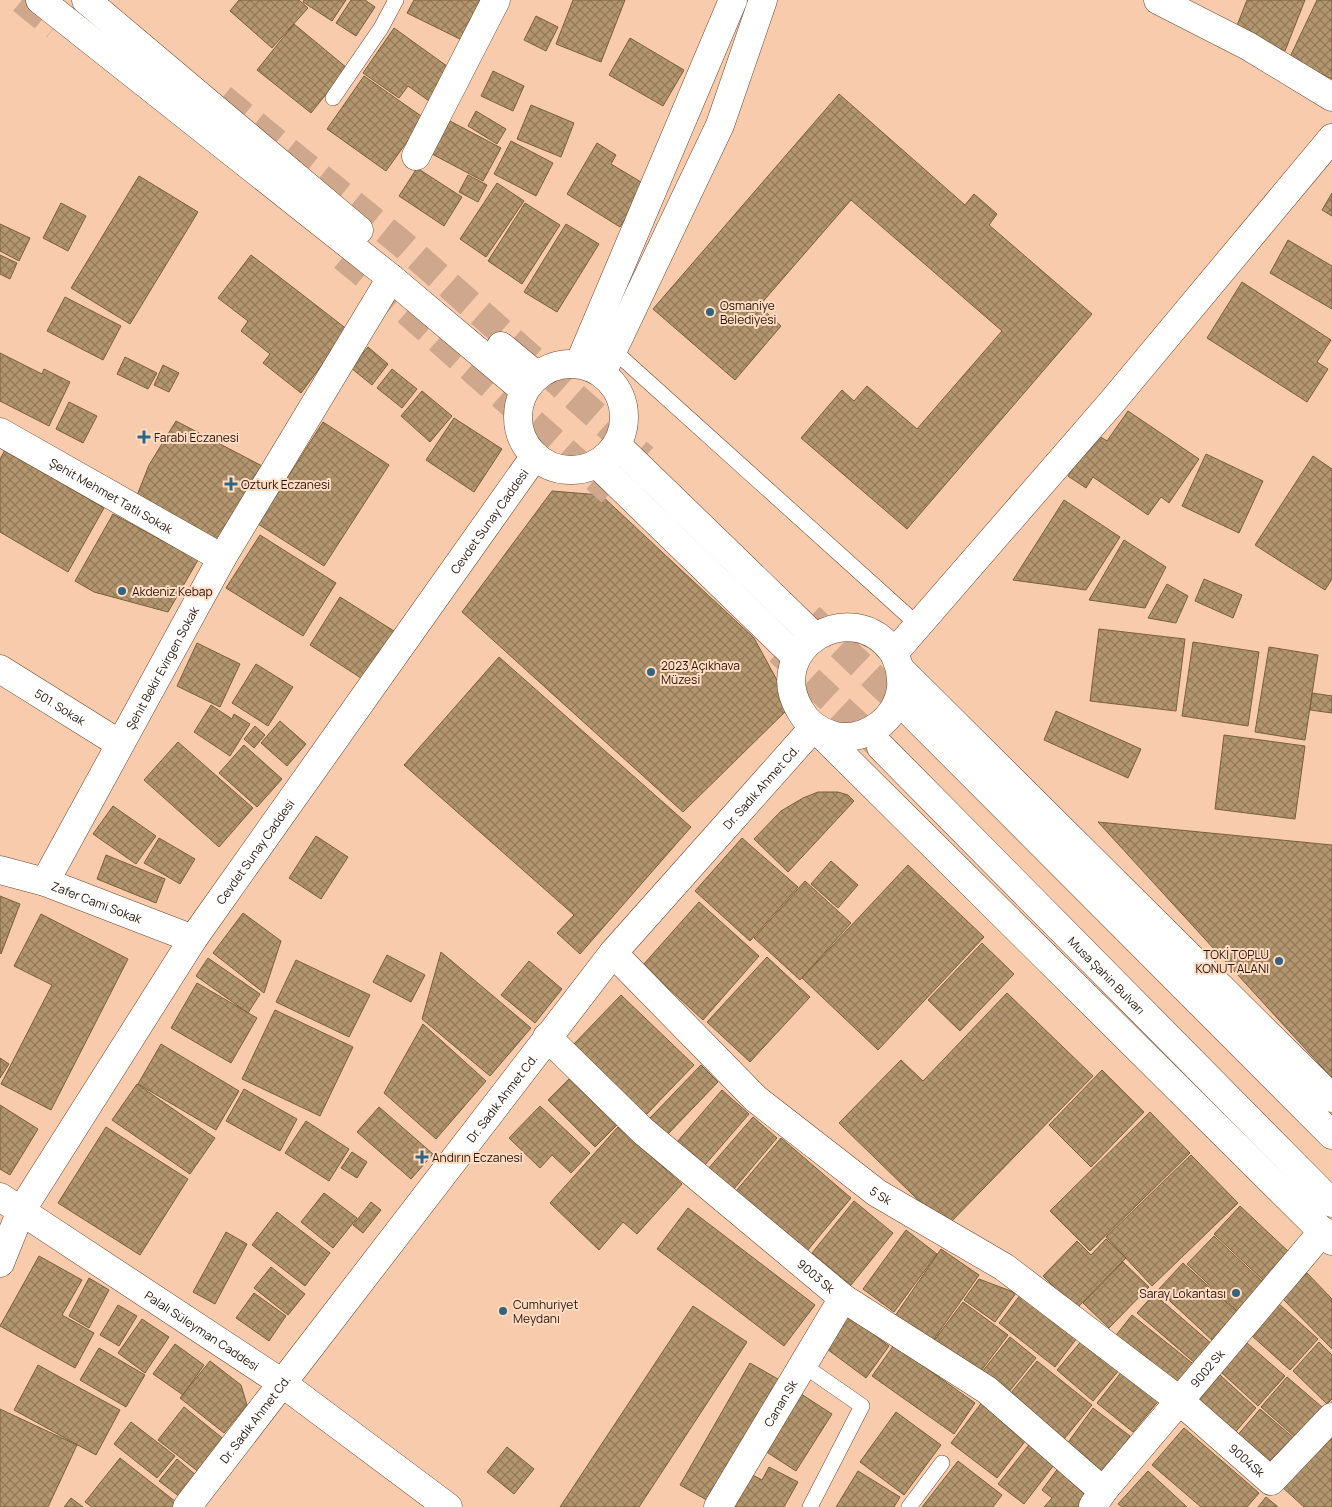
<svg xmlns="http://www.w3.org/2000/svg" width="1332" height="1507" viewBox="0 0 1332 1507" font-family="Manrope,sans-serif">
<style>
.building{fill:url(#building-cross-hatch);stroke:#7a6039}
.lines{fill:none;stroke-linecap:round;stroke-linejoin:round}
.primary-tunnel{stroke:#cea78d;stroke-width:28;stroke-dasharray:28 14;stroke-linecap:butt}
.lane-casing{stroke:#6b452b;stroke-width:16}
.street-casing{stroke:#6b452b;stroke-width:29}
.secondary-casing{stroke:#6b452b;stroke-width:29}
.primary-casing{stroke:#6b452b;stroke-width:29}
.lane{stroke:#fff;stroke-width:15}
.street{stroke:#fff;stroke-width:28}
.secondary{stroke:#fff;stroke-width:28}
.primary{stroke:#fff;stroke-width:28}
.poi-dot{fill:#316481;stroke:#ffdbc2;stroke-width:2}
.labels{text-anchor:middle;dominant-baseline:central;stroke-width:4;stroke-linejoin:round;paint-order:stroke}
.poi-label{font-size:12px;fill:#26170b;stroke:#ffdbc2;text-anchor:start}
.street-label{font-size:12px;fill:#26170b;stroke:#ffdbc2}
</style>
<defs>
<pattern id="building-cross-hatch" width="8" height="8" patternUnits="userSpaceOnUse" patternTransform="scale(1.25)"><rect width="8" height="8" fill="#b3966e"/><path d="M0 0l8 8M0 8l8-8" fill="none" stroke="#917959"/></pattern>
</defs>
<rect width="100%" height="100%" fill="#f8cbad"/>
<path class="building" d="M239,0h60l9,8 -36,40 -42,-37z
M304,0h42l-14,21 -29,-19z
M351,0h14l10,7 -19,29 -20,-13z
M414,0h75l-21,43 -61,-30z
M573,0h52l-24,62 -45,-18z
M1247,0h58l-20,51 -49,-23z
M1317,0h15v79l-43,-20z
M536,16l22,11 -12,24 -22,-11z
M294,24l53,44 -36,45 -54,-43z
M394,28l57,41 -22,32 -21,-15 -9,12 -36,-25z
M630,38l54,32 -21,36 -54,-31z
M493,71l31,15 -11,25 -32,-15z
M364,76l60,42 -38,53 -59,-42z
M839,94l126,111 9,-11 23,20 -8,11 103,89 -185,215 -106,-91 41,-48 12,11 13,-15 50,43 85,-98 -151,-131 -92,106 22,20 -46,54 -82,-71z
M531,105l43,18 -13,34 -44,-18z
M476,111l30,18 -9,15 -29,-18z
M450,121l51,27 -18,33 -51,-27z
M511,141l42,22 -17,33 -42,-22z
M597,143l19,12 -5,9 35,21 -26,42 -53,-33z
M417,168l45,29 -18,29 -45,-30z
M468,175l19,10 -9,17 -19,-10z
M139,176l59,36 -68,112 -59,-36z
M497,183l27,18 -38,56 -26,-18z
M1332,193v23l-10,-6z
M61,203l25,13 -18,35 -25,-13z
M525,203l35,22 -38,59 -34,-23z
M0,224l30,14 -11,23 -19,-10z
M566,224l33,20 -42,68 -33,-20z
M1288,240l44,26v43l-62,-36z
M0,255l17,8 -7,16 -10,-5z
M251,255l97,75 -47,63 -38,-30 7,-9 -29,-23 7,-10 -30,-23z
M1242,282l89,58 -14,22 11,7 -21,33 -100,-64z
M65,297l56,29 -18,34 -56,-29z
M368,347l20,17 -16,21 -21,-17z
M0,353l42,21 2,-5 26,13 -21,44 -49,-25z
M125,357l32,16 -9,16 -31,-15z
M163,365l16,8 -10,19 -15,-7z
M392,369l25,20 -15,19 -25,-20z
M422,391l30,25 -22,26 -29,-26z
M69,402l28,14 -14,27 -27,-14z
M1128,411l71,48 -30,44 -8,-6 -13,18 -55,-38 -7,11 -18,-12 28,-42 11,7z
M454,418l48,31 -28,43 -48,-32z
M176,421l88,46 -42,82 -88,-46 15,-38z
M323,422l66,43 -65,101 -66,-42z
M5,450l99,58 -36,64 -68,-40v-73z
M1206,454l57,27 -24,52 -57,-27z
M1313,456l19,13v110l-7,11 -70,-45z
M552,491l49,4 153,143 37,68 -108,106 -221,-200z
M1064,500l56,37 -34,53 -73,-10z
M113,514l85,46 -30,52 -74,-20 -19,-11z
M260,535l76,48 -33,53 -77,-48z
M1124,540l42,27 -21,41 -56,-8z
M1204,579l38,16 -9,23 -38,-17z
M1167,584l21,12 -12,27 -28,-5z
M340,597l54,34 -30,49 -54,-35z
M1099,629l86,10 -9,72 -86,-10z
M1193,642l66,10 -11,74 -66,-10z
M197,643l43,21 -20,43 -43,-21z
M1269,647l49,8 -13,85 -50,-8z
M499,657l192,170 -111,127 -23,-21 17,-18 -170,-150z
M256,664l37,23 -25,39 -36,-23z
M1312,693l20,3v17l-22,-3z
M211,705l21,14 2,-5 16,10 -20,32 -36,-24z
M1056,711l85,38 -13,29 -84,-38z
M280,721l26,23 -19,22 -26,-23z
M255,726l10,9 -11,13 -10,-9z
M1224,735l81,11 -10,73 -80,-10z
M178,742l75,66 -34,39 -75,-67z
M244,745l38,34 -25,28 -38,-34z
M818,792h20l10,3 6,6 -66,71 -34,-33 27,-28 22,-13z
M113,806l43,30 -20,28 -43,-30z
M1098,822l234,23v233z
M316,836l32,21 -27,42 -32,-21z
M159,838l36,21 -15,25 -36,-21z
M742,838l56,49 -48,54 -55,-50z
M106,855l59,24 -9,24 -59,-24z
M831,861l27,24 -20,23 -27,-24z
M908,865l76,72 -106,113 -76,-72z
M805,881l46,42 -51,57 -46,-42z
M0,896l20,8 -19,50 -1,-1z
M699,902l60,54 -56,64 -60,-55z
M243,913l38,28 -17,52 -51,-40z
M41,914l87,45 -77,151 -50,-26 51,-99 -38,-19z
M982,943l32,31 -54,57 -32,-31z
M441,952l90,76 -41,48 -68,-57z
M387,955l38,20 -14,27 -38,-20z
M767,957l43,40 -60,65 -43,-40z
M208,958l52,36 -12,19 -52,-37z
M296,960l74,35 -21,42 -73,-35z
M529,961l33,28 -27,34 -34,-28z
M197,983l60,35 -26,45 -60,-35z
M1007,993l86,83 -147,151 -107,-104 62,-63 22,21z
M621,995l73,70 -49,51 -73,-70z
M275,1010l78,37 -33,69 -78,-37z
M423,1024l63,57 -50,58 -52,-46z
M161,1044l78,47 -23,39 -78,-46z
M0,1058l9,6 -9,14z
M701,1065l17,17 -52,54 -17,-17z
M1102,1070l42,42 -53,55 -42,-42z
M570,1078l47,47 -22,22 -47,-47z
M137,1084l78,54 -25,36 -78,-54z
M244,1089l53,30 -17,32 -54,-30z
M722,1090l27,24 -45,52 -27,-24z
M0,1105l38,24 -28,46 -10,-6z
M540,1106l50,47 -19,20 -19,-18 -12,13 -31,-30z
M379,1107l54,47 -22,25 -54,-47z
M1150,1112l40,41 -100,98 -40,-40z
M753,1117l24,21 -44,52 -25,-21z
M306,1121l43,28 -20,32 -44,-28z
M106,1127l82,52 -48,76 -82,-52z
M618,1127l64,57 -45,50 -14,-12 -24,28 -49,-47z
M781,1138l70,60 -44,53 -71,-60z
M352,1152l15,10 -10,16 -16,-10z
M1191,1155l47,48 -86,83 -46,-49z
M324,1193l33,25 -24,30 -32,-26z
M854,1201l39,32 -42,52 -39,-32z
M371,1202l10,8 -18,23 -10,-8z
M1240,1206l50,47 -26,28 -50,-47z
M688,1208l127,97 -31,41 -127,-97z
M277,1212l53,41 -25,33 -53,-41z
M906,1230l31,24 -43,58 -31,-23z
M226,1232l21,12 -32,60 -22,-12z
M1214,1236l50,47 -27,28 -50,-47z
M1106,1239l20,19 -50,51 -33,-33 34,-35 14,14z
M941,1249l38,26 -47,67 -37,-26z
M39,1256l43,24 -20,35 32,18 -19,35 -75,-42z
M1123,1262l26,25 -40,41 -26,-25z
M1183,1263l55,50 -25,28 -55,-51z
M271,1267l34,27 -17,21 -34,-27z
M1307,1273l25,26v50l-50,-51z
M89,1278l20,12 -20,38 -20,-12z
M979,1279l37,14 -21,29 -31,-22z
M254,1293l32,23 -17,25 -33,-23z
M1021,1294l56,44 -22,29 -56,-44z
M1154,1294l59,51 -17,19 -59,-51z
M963,1302l45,33 -33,44 -45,-33z
M1279,1304l39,35 -28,31 -39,-35z
M118,1305l19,11 -18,30 -19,-11z
M693,1306l54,36 -108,165h-79z
M846,1314l43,32 -23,32 -43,-32z
M1132,1315l65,52 -19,24 -65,-52z
M142,1319l27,18 -24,36 -27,-20z
M1010,1337l26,21 -32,40 -26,-21z
M1084,1338l36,31 -27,32 -36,-31z
M1319,1342l13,13v44l-5,5 -34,-33z
M1247,1343l38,33 -27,30 -37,-34z
M175,1344l29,21 -21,30 -30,-21z
M894,1345l81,58 -21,31 -82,-58z
M99,1348l46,27 -19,32 -46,-27z
M210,1361l31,24 6,20 -23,28 -44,-35z
M1037,1361l55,44 -32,39 -54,-45z
M750,1363l33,19 -69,122 -34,-19z
M38,1365l82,45 -24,45 -82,-45z
M1123,1370l37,29 -27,33 -36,-29z
M1220,1375l36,33 -24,28 -37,-32z
M1287,1377l35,30 -27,30 -34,-30z
M798,1392l34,22 -36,57 -34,-22z
M983,1401l46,35 -32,42 -46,-35z
M184,1407l42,34 -26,32 -42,-33z
M1093,1408l37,28 -29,40 -37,-28z
M0,1409l77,36 -29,62h-48z
M1260,1409l36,31 -25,28 -35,-31z
M896,1412l45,33 -37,50 -44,-33z
M131,1422l44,34 -18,22 -43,-34z
M1184,1428l75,65 -12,14h-46l-49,-42z
M1332,1430v77h-28l-23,-21z
M1032,1441l25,20 -33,43 -26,-20z
M507,1447l27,22 -20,25 -27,-22z
M120,1458l56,44 -3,5h-81l-7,-5z
M177,1459l20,17 -17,21 -21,-16z
M958,1461l44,34 -9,12h-71z
M769,1467l29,15 -14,25h-56l19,-35 15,8z
M1059,1467l32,25 -12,15h-35l8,-9 -10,-8z
M858,1471l42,26 -6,10h-58z
M1148,1471l39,36h-65l-4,-3z
M1266,1497l12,10h-20z
M71,1498l12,9h-19z"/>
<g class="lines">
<path class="primary-tunnel" d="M22,0l33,27
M222,98l178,144 244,216
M343,257l27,22 241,213
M810,617l102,97
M779,651l102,96"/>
<defs>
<path id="lane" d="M333,98l48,-70 15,-28
M612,349l305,275
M803,1365l59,41 -52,101
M909,1507l33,-44"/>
<g id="street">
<path d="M1158,0l90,46 84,51"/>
<path d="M416,156l80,-156"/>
<path id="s1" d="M0,432l222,126"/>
<path d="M894,653l218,-251 220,-264"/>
<path id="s2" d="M0,669l120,75"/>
<path id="s3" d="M0,870l45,12 148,57"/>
<path id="s4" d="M45,882l177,-324 169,-280"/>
<path id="s5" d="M613,953l143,146 121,94 127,74 176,134 91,80 61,-64"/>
<path id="s6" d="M547,1037l96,94 200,167 144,92 116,101"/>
<path id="s7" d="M0,1197l282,186 166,124"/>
<path id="s8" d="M1093,1506l10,-15 220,-260"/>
<path id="s9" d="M718,1507l125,-209"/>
</g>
<g id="secondary">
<path d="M40,0l351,278 133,112"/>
<path d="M86,0l273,230"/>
<path d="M501,346l35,29"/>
<circle cx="571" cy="417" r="53"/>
<path d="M579,364l154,-364"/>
<path d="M602,373l118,-248 43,-125"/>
<path d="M617,445l197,191"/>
<path d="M597,464l199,193"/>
<path d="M900,669c0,6 2,13 1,19 -4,31 -35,54 -66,48 -15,-4 -28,-13 -35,-26 -37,-62 52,-116 93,-58 3,5 5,12 7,17l432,429"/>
<path id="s10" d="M0,1263l21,-52 172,-272 342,-483"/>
<path id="s11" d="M187,1507l426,-554 201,-226 518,514"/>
</g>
<g id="primary">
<path d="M912,714l420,421"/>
<path id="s12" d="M881,747l451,456"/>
</g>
</defs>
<use href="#lane" class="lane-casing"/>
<use href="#street" class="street-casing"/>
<use href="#secondary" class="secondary-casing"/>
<use href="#primary" class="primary-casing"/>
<use href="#lane" class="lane"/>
<use href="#street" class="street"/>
<use href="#secondary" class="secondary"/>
<use href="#primary" class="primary"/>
</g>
<g class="poi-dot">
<circle cx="710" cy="312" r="5"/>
<path d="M141.5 429.5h5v5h5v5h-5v5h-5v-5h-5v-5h5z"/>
<path d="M228.5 476.5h5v5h5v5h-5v5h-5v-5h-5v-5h5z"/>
<circle cx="122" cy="591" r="5"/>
<circle cx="651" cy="672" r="5"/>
<circle cx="1279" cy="961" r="5"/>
<path d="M419.5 1149.5h5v5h5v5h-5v5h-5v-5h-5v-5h5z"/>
<circle cx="1236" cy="1293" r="5"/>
<circle cx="503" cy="1311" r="5"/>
</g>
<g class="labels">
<g class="poi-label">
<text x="720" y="305">Osmaniye<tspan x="720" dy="14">Belediyesi</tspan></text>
<text x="154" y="437">Farabi Eczanesi</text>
<text x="241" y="484">Ozturk Eczanesi</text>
<text x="132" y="591">Akdeniz Kebap</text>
<text x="661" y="665">2023 Açıkhava<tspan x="661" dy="14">Müzesi</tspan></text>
<text x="1269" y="954" text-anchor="end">TOKİ TOPLU<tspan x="1269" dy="14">KONUT ALANI</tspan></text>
<text x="432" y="1157">Andırın Eczanesi</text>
<text x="1226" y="1293" text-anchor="end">Saray Lokantası</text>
<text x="513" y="1304">Cumhuriyet<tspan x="513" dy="14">Meydanı</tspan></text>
</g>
<g class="street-label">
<text stroke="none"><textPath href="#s1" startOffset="128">Şehit Mehmet Tatlı Sokak</textPath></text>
<text stroke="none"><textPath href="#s10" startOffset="890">Cevdet Sunay Caddesi</textPath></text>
<text stroke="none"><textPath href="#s4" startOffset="244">Şehit Bekir Evirgen Sokak</textPath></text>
<text stroke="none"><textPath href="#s2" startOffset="71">501. Sokak</textPath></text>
<text stroke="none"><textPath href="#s11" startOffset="921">Dr. Sadık Ahmet Cd.</textPath></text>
<text stroke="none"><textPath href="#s10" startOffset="485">Cevdet Sunay Caddesi</textPath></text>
<text stroke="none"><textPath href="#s3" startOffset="102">Zafer Cami Sokak</textPath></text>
<text stroke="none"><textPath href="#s12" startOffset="321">Musa Şahin Bulvarı</textPath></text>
<text stroke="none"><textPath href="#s11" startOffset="516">Dr. Sadık Ahmet Cd.</textPath></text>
<text stroke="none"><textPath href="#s5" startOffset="362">5 Sk</textPath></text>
<text stroke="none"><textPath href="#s6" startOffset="360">9003 Sk</textPath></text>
<text stroke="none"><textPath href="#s7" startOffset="242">Palalı Süleyman Caddesi</textPath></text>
<text stroke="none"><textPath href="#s8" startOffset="179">9002 Sk</textPath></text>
<text stroke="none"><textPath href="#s9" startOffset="121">Canan Sk</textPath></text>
<text stroke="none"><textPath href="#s11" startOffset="111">Dr. Sadık Ahmet Cd.</textPath></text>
<text stroke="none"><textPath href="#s5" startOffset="815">9004Sk</textPath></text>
</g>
</g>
</svg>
